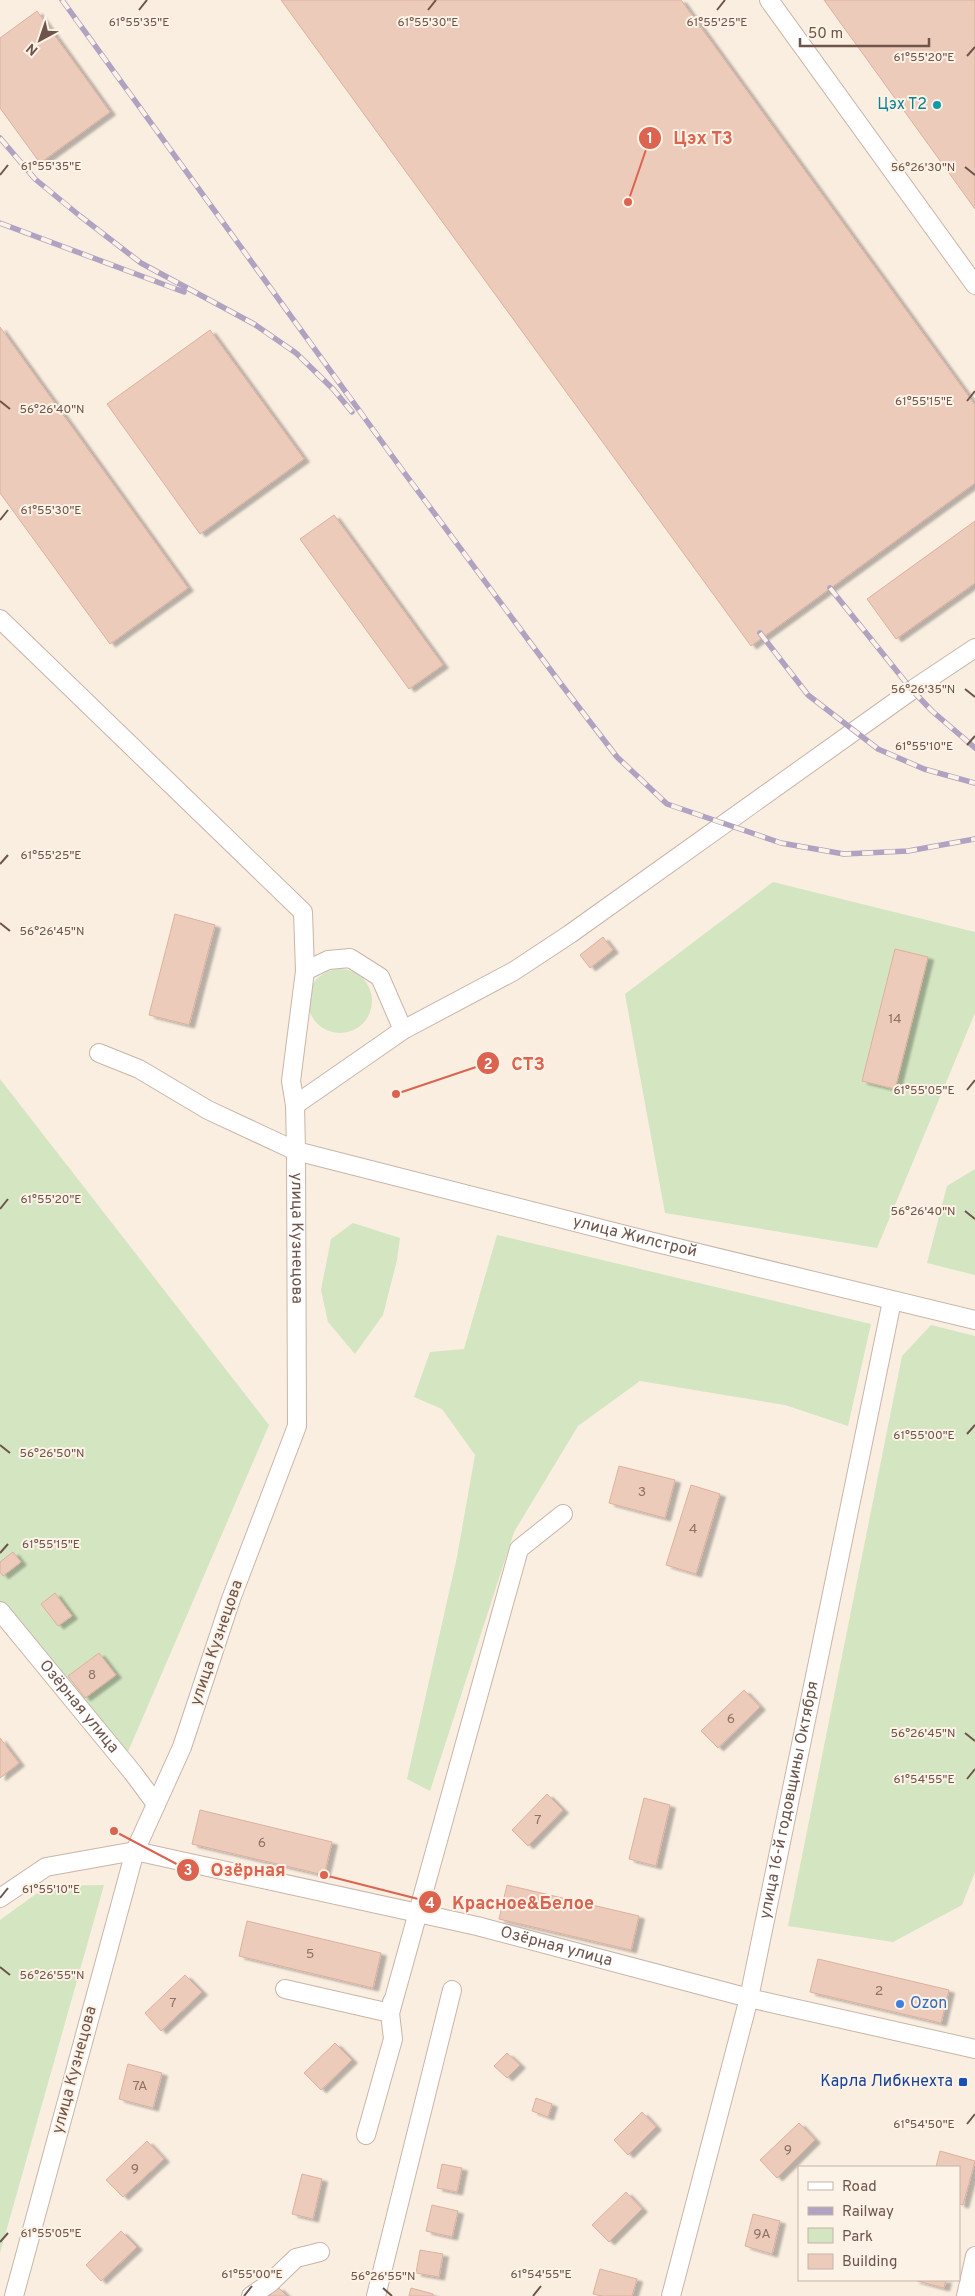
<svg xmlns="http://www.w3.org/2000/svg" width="975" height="2296" viewBox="0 0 975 2296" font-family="Overpass,sans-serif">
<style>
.green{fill:#d3e5c1}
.building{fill:#edcbbb;stroke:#deb09d;filter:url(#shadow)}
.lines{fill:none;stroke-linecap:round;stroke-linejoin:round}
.minor-casing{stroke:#c9b5a9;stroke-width:20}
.minor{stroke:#fff;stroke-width:18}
.rail-casing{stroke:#b0a2c1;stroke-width:5.5}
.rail{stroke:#fdf2e6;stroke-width:4;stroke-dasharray:11;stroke-linecap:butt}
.ticks{fill:none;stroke:#6e544a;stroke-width:2}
.culture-dot{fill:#0f9aa8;stroke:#fdf2e6;stroke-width:2}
.shop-dot{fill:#3f7fe0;stroke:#fdf2e6;stroke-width:2}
.transit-dot{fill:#1a4fb4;stroke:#fdf2e6;stroke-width:2}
.labels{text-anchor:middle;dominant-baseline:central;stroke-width:4;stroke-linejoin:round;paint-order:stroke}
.number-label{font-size:14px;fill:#8e7266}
.culture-label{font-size:16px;fill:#0d838f;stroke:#fdf2e6;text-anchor:end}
.street-label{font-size:16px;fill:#6e544a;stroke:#fdf2e6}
.shop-label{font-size:16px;fill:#366cbe;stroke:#fdf2e6;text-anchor:start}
.transit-label{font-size:16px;fill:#164399;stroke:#fdf2e6;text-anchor:end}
.ticks-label{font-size:12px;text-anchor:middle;fill:#6e544a;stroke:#fdf2e6;stroke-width:4;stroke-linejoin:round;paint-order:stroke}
.leader{fill:none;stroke:#db634f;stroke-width:2}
.callout-dot{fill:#db634f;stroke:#fdf2e6;stroke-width:2}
.mark-label{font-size:15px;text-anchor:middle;font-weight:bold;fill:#fff}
.callout-label{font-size:18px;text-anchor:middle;font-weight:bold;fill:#db634f;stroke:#fdf2e6;stroke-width:4;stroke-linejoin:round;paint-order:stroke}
</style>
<defs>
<filter id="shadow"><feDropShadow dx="5.5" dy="3" stdDeviation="1" flood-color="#0004"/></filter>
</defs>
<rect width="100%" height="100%" fill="#faeee1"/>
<path class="green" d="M773,882l202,50v81l-98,235 -212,-35 -40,-219z
M308 1001a32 32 0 1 1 64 0a32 32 0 1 1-64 0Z
M0,1079l269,346 -145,336 -124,-143z
M975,1169v106l-48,-12 20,-77z
M353,1223l47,15 -3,22 -14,55 -28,39 -27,-32 -7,-32 10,-51z
M497,1235l374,89 -23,102 -63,-21 -145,-24 -62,45 -64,106 -84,259 -23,-12 50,-222 18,-102 -33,-46 -28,-12 16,-45 34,-3z
M931,1325l44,11v536l-13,33 -69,37 -105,-16 114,-570z
M104,1885l-104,368v-333l47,-34z"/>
<path class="building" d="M281,0h400l294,405v78l-224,163z
M824,0h151v209z
M37,11l73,101 -70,51 -40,-55v-70z
M0,327l188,261 -78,56 -110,-151z
M210,330l94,129 -104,75 -93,-130z
M334,515l109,150 -34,24 -109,-150z
M975,521v62l-79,56 -29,-40z
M175,914l40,11 -26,100 -40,-10z
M603,937l10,13 -23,18 -10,-13z
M895,949l33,8 -33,132 -33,-8z
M619,1466l56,14 -10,38 -56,-15z
M691,1485l29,9 -24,80 -30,-9z
M13,1552l8,10 -18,14 -3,-4v-10z
M55,1593l17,23 -14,10 -17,-22z
M99,1653l17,22 -31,23 -17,-22z
M744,1690l16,17 -42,41 -17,-17z
M0,1738l19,25 -19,15z
M547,1794l16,16 -35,36 -16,-16z
M644,1798l26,7 -14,61 -27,-7z
M200,1810l132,32 -8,33 -132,-31z
M507,1885l132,31 -8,34 -132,-31z
M247,1921l134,32 -8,35 -134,-32z
M818,1959l131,31 -8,33 -131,-31z
M185,1975l17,17 -41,39 -16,-18z
M335,2043l17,17 -31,30 -17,-17z
M507,2053l13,12 -13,13 -13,-12z
M128,2064l34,9 -9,35 -34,-9z
M536,2098l16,6 -4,13 -16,-6z
M642,2112l14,15 -28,28 -14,-15z
M799,2123l16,17 -38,38 -17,-18z
M147,2141l17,18 -41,38 -17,-17z
M940,2151l35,10 -12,44 -4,-1v-37h-23z
M442,2164l20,4 -5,24 -20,-4z
M302,2174l20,5 -9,40 -21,-5z
M626,2192l16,17 -33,33 -17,-17z
M432,2205l26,6 -6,26 -26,-6z
M753,2214l27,7 -8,33 -27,-8z
M121,2231l16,16 -36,34 -15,-16z
M420,2250l23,4 -4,23 -23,-4z
M600,2269l37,10 -5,17h-30l-9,-2z
M914,2280h32l-2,8z
M278,2287l9,9h-18z
M411,2288l22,6v2h-24z"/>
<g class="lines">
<defs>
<g id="minor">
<path d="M769,0l206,285"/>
<path id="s1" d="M0,619l303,293 2,59 -14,110 4,24 1,46 1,275 -66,173 -49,148 -47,104 -121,445"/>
<path d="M305,971l23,-11 22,-2 30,19 23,53"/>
<path id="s2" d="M99,1053l40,16 69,41 88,41 357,91 322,78"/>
<path d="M295,1105l108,-75 111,-59 56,-37 342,-244 63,-42"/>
<path id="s3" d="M0,1611l133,162 23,31"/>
<path id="s4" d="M0,1898l46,-31 89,-16 342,75 272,72 226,51"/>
<path d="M285,1989l105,24 129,-464 44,-35"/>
<path d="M366,2135l27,-96 -3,-26 2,-11"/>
<path d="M251,2296l19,-13 26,-25 24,-6"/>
<path d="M376,2296l76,-306"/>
<path id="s5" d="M671,2296l78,-298 143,-697"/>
<path d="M966,2296l9,-40"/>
</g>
</defs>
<use href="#minor" class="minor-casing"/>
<use href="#minor" class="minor"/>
<defs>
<path id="rail" d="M62,0l341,471 158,213 56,73 50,47 114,39 63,11 64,-3 67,-12
M0,138l35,41 45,37 61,47 113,61 42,29 37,36 19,23
M0,223l184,69
M830,588l82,102 20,21 43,37
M760,633l48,62 70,54 46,20 51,14"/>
</defs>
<use href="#rail" class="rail-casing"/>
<use href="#rail" class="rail"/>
</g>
<path class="ticks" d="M139,10l8,-10M428,10l8,-10M717,10l8,-10M967,56l8,-9M965,167l10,8M0,175l8,-10M0,401l10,8M967,401l8,-10M0,520l8,-10M965,689l10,8M967,745l8,-9M0,864l8,-9M0,923l10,8M967,1090l8,-10M0,1209l8,-10M965,1211l10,8M967,1434l8,-9M0,1445l10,8M0,1553l8,-9M965,1733l10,8M967,1779l8,-10M0,1898l8,-10M0,1967l10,8M967,2124l8,-10M0,2242l8,-9M383,2288l9,8M244,2296l8,-10M533,2296l8,-10"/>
<circle class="culture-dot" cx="937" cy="105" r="5"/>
<circle class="shop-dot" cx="900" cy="2004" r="5"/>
<rect class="transit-dot" x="958" y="2077" width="10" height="10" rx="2.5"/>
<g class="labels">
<g class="number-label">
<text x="895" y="1019">14</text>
<text x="642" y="1492">3</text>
<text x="693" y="1529">4</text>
<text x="92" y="1675">8</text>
<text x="731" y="1719">6</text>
<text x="538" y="1820">7</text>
<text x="262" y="1843">6</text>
<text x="310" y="1954">5</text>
<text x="879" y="1991">2</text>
<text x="173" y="2003">7</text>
<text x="140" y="2086">7А</text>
<text x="788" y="2150">9</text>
<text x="135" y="2169">9</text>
<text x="762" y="2234">9А</text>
</g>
<g class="culture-label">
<text x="927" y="105">Цэх Т2</text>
</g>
<g class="street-label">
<text stroke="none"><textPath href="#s2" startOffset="570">улица Жилстрой</textPath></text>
<text stroke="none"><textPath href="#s1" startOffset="749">улица Кузнецова</textPath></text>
<text transform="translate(217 1643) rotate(-71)">улица Кузнецова</text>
<text stroke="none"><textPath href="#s3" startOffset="124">Озёрная улица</textPath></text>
<text stroke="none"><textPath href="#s5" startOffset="510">улица 16-й годовщины Октября</textPath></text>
<text stroke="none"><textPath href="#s4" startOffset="578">Озёрная улица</textPath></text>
<text transform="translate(75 2070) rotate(-75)">улица Кузнецова</text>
</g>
<g class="shop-label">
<text x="910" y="2004">Ozon</text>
</g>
<g class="transit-label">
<text x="953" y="2082">Карла Либкнехта</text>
</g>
</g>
<g class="ticks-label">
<text x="139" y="26">61°55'35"E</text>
<text x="428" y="26">61°55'30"E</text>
<text x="717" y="26">61°55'25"E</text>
<text x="924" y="61">61°55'20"E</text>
<text x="51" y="170">61°55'35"E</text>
<text x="923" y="171">56°26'30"N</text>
<text x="924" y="405">61°55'15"E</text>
<text x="52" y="413">56°26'40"N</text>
<text x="51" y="514">61°55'30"E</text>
<text x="923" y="693">56°26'35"N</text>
<text x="924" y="750">61°55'10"E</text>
<text x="51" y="859">61°55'25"E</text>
<text x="52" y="935">56°26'45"N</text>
<text x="924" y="1094">61°55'05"E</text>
<text x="51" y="1203">61°55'20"E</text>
<text x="923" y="1215">56°26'40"N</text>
<text x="924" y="1439">61°55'00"E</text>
<text x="52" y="1457">56°26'50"N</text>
<text x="51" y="1548">61°55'15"E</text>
<text x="923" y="1737">56°26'45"N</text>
<text x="924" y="1783">61°54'55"E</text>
<text x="51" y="1893">61°55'10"E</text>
<text x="52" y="1979">56°26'55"N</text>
<text x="924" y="2128">61°54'50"E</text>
<text x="51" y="2237">61°55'05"E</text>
<text x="252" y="2278">61°55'00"E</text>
<text x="541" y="2278">61°54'55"E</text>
<text x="383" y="2280">56°26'55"N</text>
</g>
<path class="leader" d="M628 202L650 138M396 1094L488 1063M114 1831L188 1870M324 1875L430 1902"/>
<g class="callout-dot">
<circle cx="628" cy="202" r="5"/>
<circle cx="396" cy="1094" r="5"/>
<circle cx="114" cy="1831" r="5"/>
<circle cx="324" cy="1875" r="5"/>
<circle cx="650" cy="138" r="12"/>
<circle cx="488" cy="1063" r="12"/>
<circle cx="188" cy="1870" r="12"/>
<circle cx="430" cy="1902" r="12"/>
</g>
<g class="mark-label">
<text x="650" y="143">1</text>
<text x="488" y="1069">2</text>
<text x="188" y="1875">3</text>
<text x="430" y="1908">4</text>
</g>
<g class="callout-label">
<text x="703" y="144">Цэх Т3</text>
<text x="528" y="1070">СТЗ</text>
<text x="248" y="1876">Озёрная</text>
<text x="523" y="1909">Красное&amp;Белое</text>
</g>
<rect x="798" y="2166" width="162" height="115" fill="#fdf2e6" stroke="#c4b3a8"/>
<rect x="808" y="2182" width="25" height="8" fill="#ffffff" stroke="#c4b3a8"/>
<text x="842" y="2191" font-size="15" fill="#6e544a">Road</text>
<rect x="808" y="2207" width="25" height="8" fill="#b0a2c1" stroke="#c4b3a8"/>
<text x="842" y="2216" font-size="15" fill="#6e544a">Railway</text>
<rect x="808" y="2228" width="25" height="15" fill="#d3e5c1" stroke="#c4b3a8"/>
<text x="842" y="2241" font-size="15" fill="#6e544a">Park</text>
<rect x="808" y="2254" width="25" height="15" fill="#edcbbb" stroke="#c4b3a8"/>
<text x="842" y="2266" font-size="15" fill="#6e544a">Building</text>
<g transform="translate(40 40) rotate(220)" stroke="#fdf2e6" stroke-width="4" paint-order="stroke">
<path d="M0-4L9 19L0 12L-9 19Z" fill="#6e544a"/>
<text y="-8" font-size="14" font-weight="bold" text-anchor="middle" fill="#6e544a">N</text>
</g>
<path d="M800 38v8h129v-8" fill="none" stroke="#6e544a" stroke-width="2.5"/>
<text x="808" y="38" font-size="15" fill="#6e544a" stroke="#fdf2e6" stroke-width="4" paint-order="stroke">50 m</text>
</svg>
